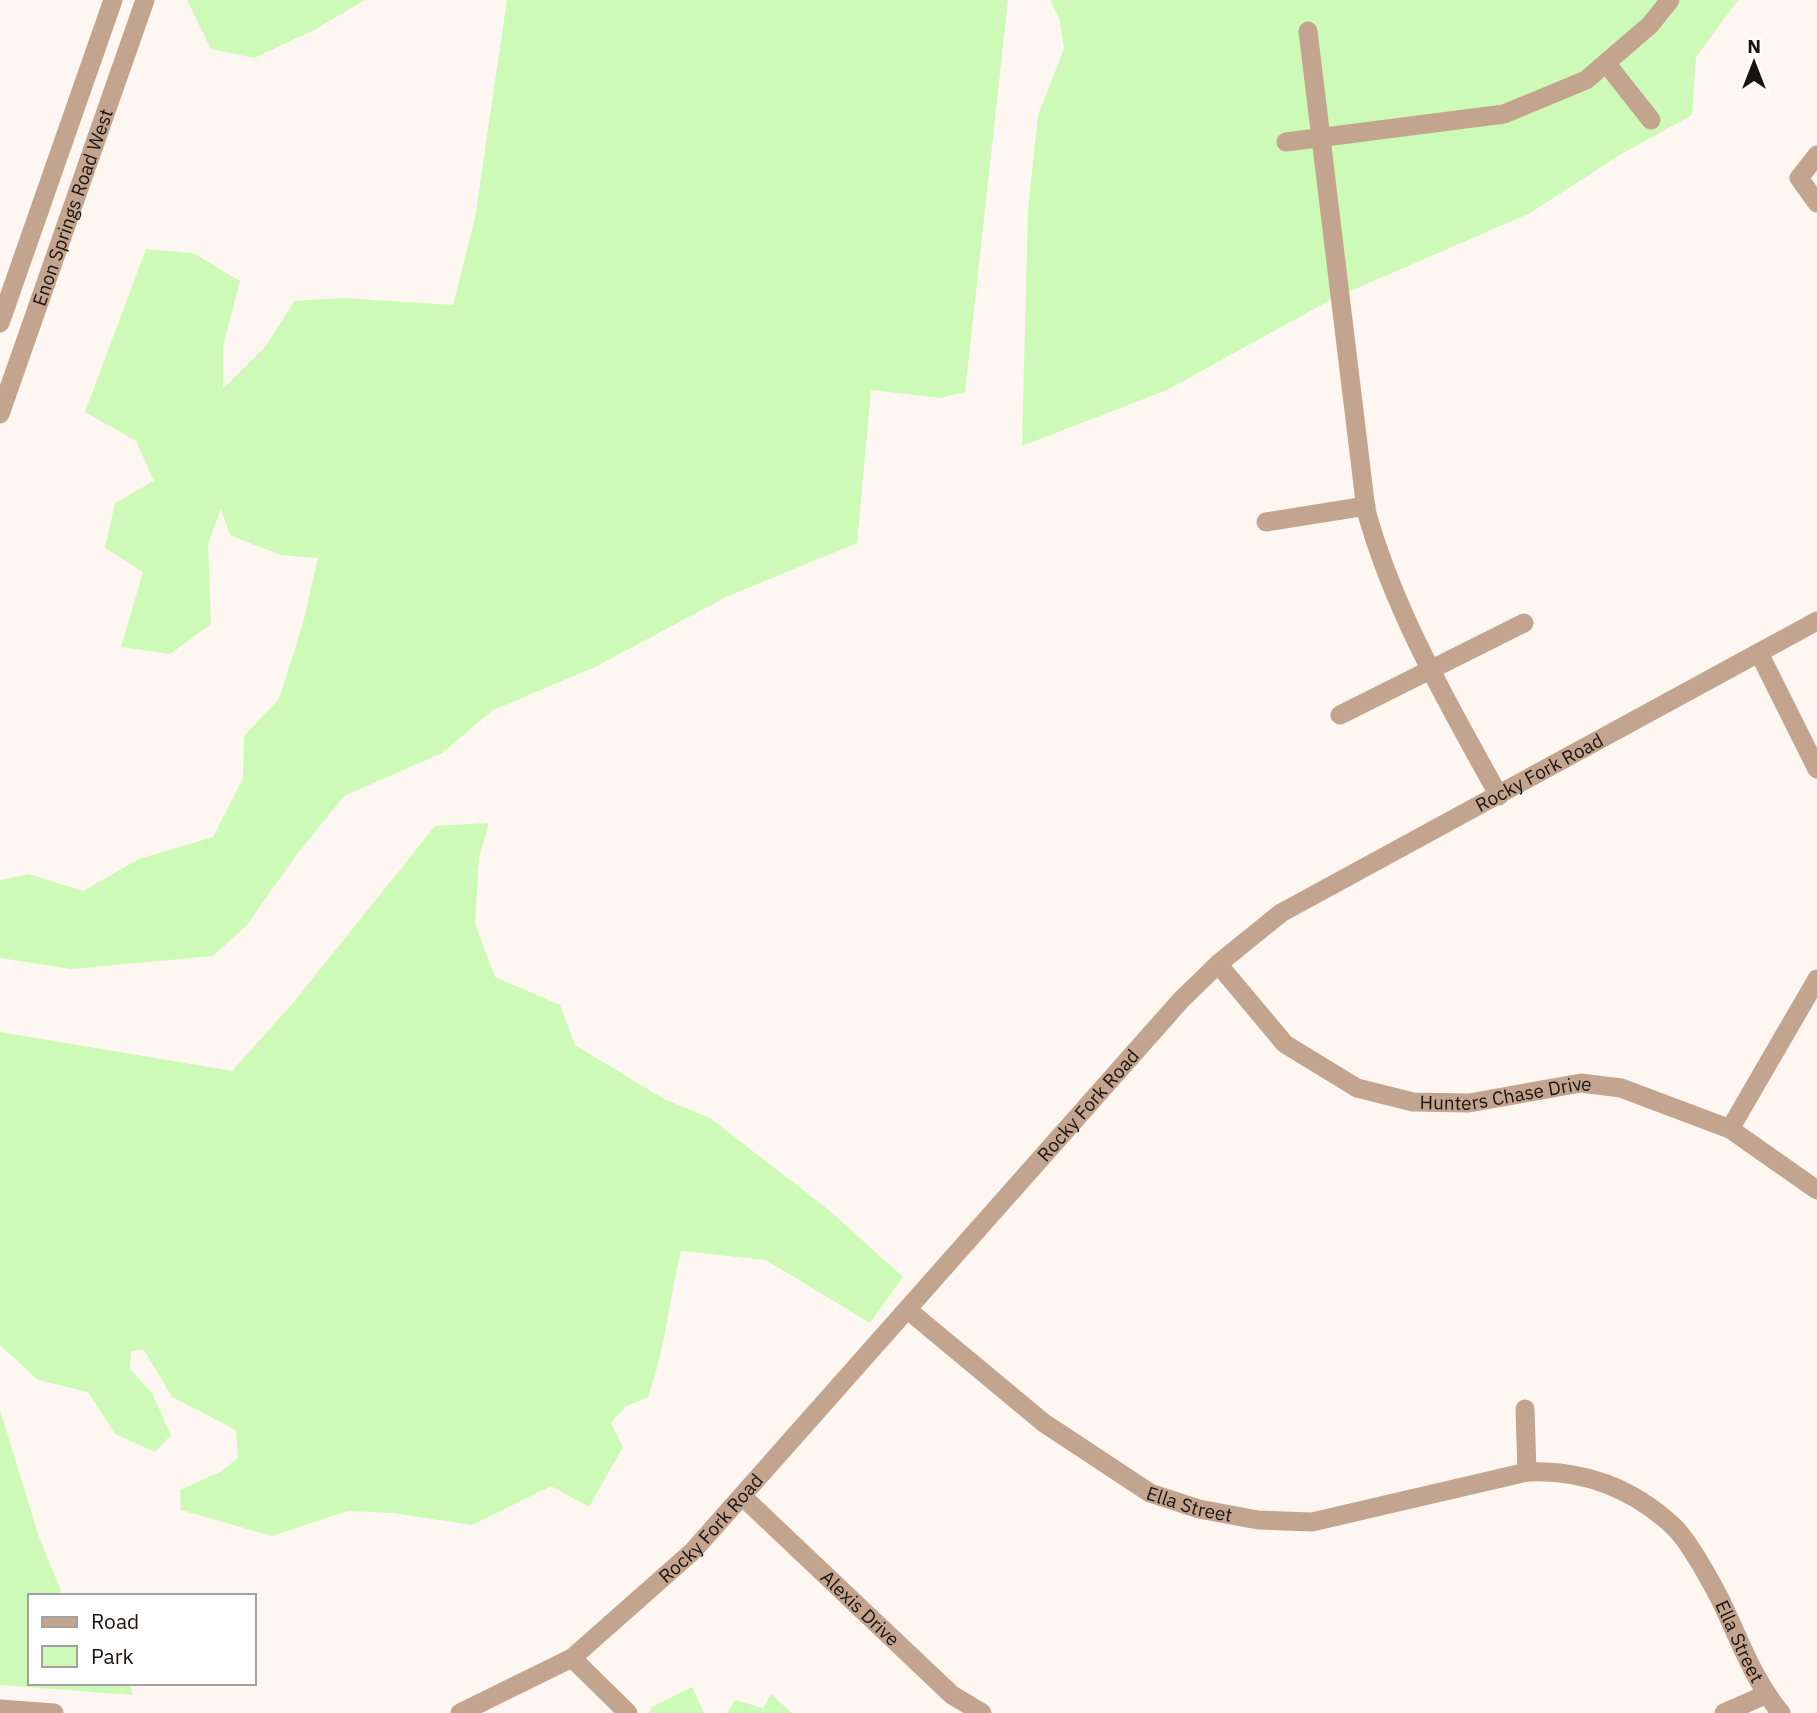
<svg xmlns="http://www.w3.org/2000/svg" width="1817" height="1713" viewBox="0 0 1817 1713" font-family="'IBM Plex Sans',sans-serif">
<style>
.green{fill:#cdfab6}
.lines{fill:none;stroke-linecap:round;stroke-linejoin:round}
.minor{stroke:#c2a48f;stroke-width:19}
.labels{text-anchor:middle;stroke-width:6;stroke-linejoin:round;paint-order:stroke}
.street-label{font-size:19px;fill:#1a130e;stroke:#fff}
</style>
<rect width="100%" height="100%" fill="#fef6f0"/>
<!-- green -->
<g class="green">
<polygon points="187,0 365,0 316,29 254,58 211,49"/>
<polygon points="507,0 1008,0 965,392 940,398 871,390 857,543 726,597 595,667 493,710 442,753 344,796 297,854 246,926 213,956 71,969 0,958 0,880 29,874 83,891 139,859 213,837 243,778 244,736 279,699 303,623 318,558 280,555 230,535 221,509 208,544 211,624 170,654 121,647 143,572 105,548 115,503 154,481 136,441 85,412 146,249 193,253 240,281 223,346 223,389 266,346 294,301 342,298 453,305 475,218"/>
<polygon points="1050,0 1738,0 1696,57 1692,115 1618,156 1530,213 1330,300 1167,390 1022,446 1028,210 1038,115 1064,49 1059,18"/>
<path d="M489,823L479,858L475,924L495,977L560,1005L575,1045L664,1099L710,1118L830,1211L903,1277L870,1323L766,1260L681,1251C669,1299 665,1351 648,1397L625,1407L611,1423L623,1447L589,1507L551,1486L472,1525L393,1513L348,1511L272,1536L181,1510L180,1490L220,1472L238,1458L236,1430L172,1397L144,1350L131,1351L130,1369L152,1393L171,1435L155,1452L115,1434L88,1392L38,1380L0,1345V1032L232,1071L293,1003L435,826Z"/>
<polygon points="0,1410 39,1537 63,1596 30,1596 30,1683 130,1683 133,1695 0,1685"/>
<polygon points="692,1687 704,1713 649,1713 652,1707"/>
<polygon points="771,1694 792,1713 727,1713 735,1700 763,1708"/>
</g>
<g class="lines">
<!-- minor -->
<g class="minor">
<path d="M1308,31L1366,510C1394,612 1448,703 1499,796"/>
<polyline points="1606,63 1651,120"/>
<polyline points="1286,142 1504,114 1586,80 1650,25 1670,0"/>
<polyline points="1817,155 1799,178 1817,203"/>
<polyline points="0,323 113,0"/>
<path id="s1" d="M0,414L145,0"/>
<polyline points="1266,522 1366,506"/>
<polyline points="1759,653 1817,769"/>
<polyline points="1340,715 1524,623"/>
<path id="s2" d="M1218,964L1285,1044L1357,1088L1413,1102L1469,1103L1581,1083L1621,1088L1730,1129L1817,1190"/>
<polyline points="1730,1129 1817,979"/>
<path id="s3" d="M908,1310L1044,1423L1150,1493L1199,1509L1258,1520L1312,1522L1527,1472C1582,1469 1633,1488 1674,1527C1689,1541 1710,1580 1720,1599C1739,1638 1753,1680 1781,1713"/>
<polyline points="1525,1409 1527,1472"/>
<path id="s4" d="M742,1496L952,1695L982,1713"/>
<polyline points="572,1658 628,1713"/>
<polyline points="0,1709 54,1713"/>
<path id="s5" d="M460,1713L572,1658L693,1551L1181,1000L1218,964L1281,913L1817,621"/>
<polyline points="1724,1713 1765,1695"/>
</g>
</g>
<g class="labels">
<!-- street labels -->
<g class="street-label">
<text dy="7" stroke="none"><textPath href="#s1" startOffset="219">Enon Springs Road West</textPath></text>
<text dy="7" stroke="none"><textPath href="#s5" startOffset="1449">Rocky Fork Road</textPath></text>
<text dy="7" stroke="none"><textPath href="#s2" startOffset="340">Hunters Chase Drive</textPath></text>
<text dy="7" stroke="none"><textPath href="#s5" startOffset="882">Rocky Fork Road</textPath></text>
<text dy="7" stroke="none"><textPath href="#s3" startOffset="345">Ella Street</textPath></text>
<text dy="7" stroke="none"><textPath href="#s5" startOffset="315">Rocky Fork Road</textPath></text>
<text dy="7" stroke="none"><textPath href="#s4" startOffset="163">Alexis Drive</textPath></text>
<text dy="7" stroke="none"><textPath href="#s3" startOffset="984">Ella Street</textPath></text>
</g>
</g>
<!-- legend -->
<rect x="28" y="1594" width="228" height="91" fill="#ffffff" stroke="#a3a19f" stroke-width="2"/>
<rect x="42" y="1617" width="35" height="10" fill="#c2a48f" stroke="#a3a19f" stroke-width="2"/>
<text x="91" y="1629" font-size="21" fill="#1a130e">Road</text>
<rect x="42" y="1646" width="35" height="21" fill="#cdfab6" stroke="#a3a19f" stroke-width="2"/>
<text x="91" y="1664" font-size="21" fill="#1a130e">Park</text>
<!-- north arrow -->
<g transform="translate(1754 63)" stroke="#ffffff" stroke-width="5" paint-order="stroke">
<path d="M0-5L12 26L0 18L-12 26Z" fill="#1a130e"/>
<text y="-10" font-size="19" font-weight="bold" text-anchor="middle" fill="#1a130e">N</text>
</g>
</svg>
